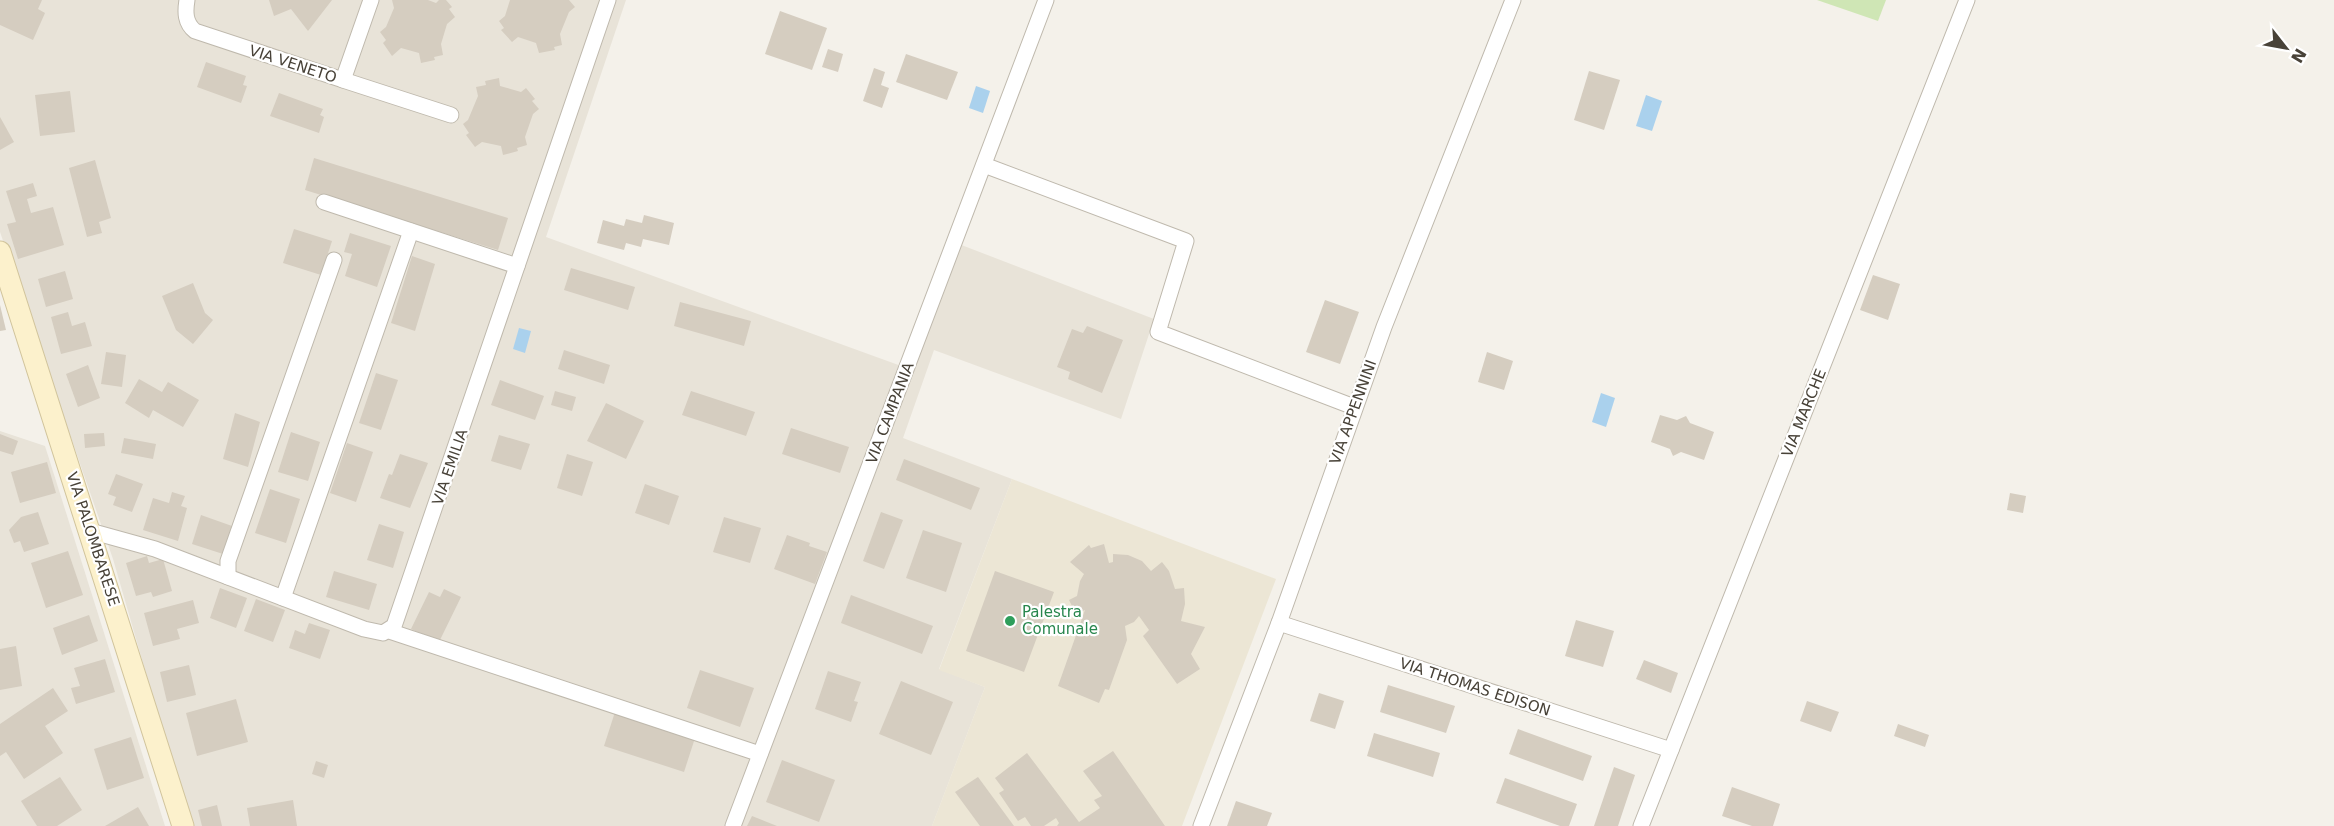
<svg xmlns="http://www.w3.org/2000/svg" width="2334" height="826" viewBox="0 0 2334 826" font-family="'DejaVu Sans',sans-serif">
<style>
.residential{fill:#e8e3d8}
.education{fill:#ece6d5}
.green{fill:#cfe6b5}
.water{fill:#aad1ed}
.building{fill:#d5cdc0}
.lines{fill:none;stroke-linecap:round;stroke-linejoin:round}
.minor-casing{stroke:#bfb9ad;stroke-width:17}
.secondary-casing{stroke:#d1c49c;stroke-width:23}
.minor{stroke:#fff;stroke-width:15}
.secondary{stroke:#fcf1cc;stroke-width:21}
.leisure-dot{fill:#2e9e5b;stroke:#fff;stroke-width:2}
.labels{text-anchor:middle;stroke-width:4.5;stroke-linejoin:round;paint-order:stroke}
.street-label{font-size:15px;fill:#484238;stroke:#fff}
.leisure-label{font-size:15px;fill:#27864d;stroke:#fff;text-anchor:start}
</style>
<rect width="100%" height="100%" fill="#f4f1ea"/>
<!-- residential -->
<g class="residential">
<polygon points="0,0 626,0 546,237 904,367 951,241 1154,319 1121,419 934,350 903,438 1012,479 939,669 985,687 932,826 190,826 113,559 0,232"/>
<polygon points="0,431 45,446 165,826 0,826"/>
</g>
<!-- education -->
<polygon class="education" points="1012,479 1276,579 1182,826 932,826 985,687 939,670"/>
<!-- green -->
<polygon class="green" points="1817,0 1886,0 1878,21"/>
<!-- water -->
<g class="water">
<polygon points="976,86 990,91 983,113 969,108"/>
<polygon points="1646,95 1662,101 1652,131 1636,126"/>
<polygon points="519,328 531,331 525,353 513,349"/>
<polygon points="1601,393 1615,398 1606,427 1592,422"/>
</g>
<!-- building -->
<g class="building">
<polygon points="0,0 42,0 38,9 45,13 33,40 0,25"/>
<polygon points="269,0 332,0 308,31 291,9 274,16"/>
<polygon points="392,0 428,0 436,3 439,0 446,0 452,7 449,9 455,17 447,24 441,44 443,55 434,57 435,60 421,63 419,53 401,48 392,56 383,43 386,40 380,32 386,27 394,8"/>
<polygon points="510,0 569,0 575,7 569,12 560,34 562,45 554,47 555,50 539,53 536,43 518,37 512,42 501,30 504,28 499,21 505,16"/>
<polygon points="780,11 827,28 812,70 765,54"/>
<polygon points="828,49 843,54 838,72 822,67"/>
<polygon points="906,54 958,72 947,100 896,82"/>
<polygon points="206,62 246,76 243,85 247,86 241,103 197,87"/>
<polygon points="874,68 885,72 881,85 889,88 882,108 863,101"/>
<polygon points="1589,71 1620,80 1604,130 1574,120"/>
<polygon points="499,78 500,86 521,92 526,88 535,99 532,101 539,109 533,114 525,137 527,145 517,148 518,151 503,155 501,146 482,142 475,147 466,135 469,133 463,124 468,120 478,96 476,87 486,85 485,81"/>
<polygon points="70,91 75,132 40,136 35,95"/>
<polygon points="279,93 323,109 320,115 324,117 319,133 270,116"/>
<polygon points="0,117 14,142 0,150"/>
<polygon points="314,158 508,218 498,250 305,190"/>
<polygon points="95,160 111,218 99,222 102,233 87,237 69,168"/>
<polygon points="33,183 37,196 27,199 31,213 53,207 64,245 18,259 7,224 16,222 6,191"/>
<polygon points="644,215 674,223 669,245 643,239 641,247 626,243 624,250 597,243 603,220 624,226 626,219 642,223"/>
<polygon points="294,229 332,241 321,275 283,263"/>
<polygon points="350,233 391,246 377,287 345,276 352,254 344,252"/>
<polygon points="412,256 435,264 415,331 391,323"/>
<polygon points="571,268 635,287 628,310 564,290"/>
<polygon points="65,271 73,299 46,307 38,279"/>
<polygon points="1873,275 1900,284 1888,320 1860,310"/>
<polygon points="193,283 205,313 213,320 193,344 176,330 162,296"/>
<polygon points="1325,300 1359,312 1340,364 1306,352"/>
<polygon points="680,302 751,321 744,346 674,326"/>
<polygon points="0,305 6,330 0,331"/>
<polygon points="68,312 72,326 85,322 92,346 61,354 51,317"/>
<polygon points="1087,326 1123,340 1102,393 1068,379 1070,372 1057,367 1072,329 1083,333"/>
<polygon points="564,350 610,365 604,384 558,369"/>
<polygon points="106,352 126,355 122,387 101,384"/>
<polygon points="1487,352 1513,361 1504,390 1478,382"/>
<polygon points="88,365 100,398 78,407 66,374"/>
<polygon points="376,373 398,380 381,430 359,423"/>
<polygon points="139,379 162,392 168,382 199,400 183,427 153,410 149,418 125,403"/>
<polygon points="500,380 544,396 535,420 491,405"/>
<polygon points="555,391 576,397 572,411 551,405"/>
<polygon points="691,391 755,412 746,436 682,415"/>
<polygon points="606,403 644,421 626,459 587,441"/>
<polygon points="235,413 260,422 248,467 223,459"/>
<polygon points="1660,415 1677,420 1686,416 1690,423 1714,432 1704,460 1681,452 1673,456 1670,449 1651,442"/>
<polygon points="791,428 849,447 840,473 782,454"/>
<polygon points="291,432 320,442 308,481 278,472"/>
<polygon points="104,433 105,446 85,448 84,434"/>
<polygon points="0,434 18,441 13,455 0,451"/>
<polygon points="499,435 530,444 521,470 491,461"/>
<polygon points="124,438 156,444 153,459 121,453"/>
<polygon points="347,443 373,452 356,502 330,493"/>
<polygon points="400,454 428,463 410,508 380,498 389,474 392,475"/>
<polygon points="567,454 593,462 582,496 557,488"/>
<polygon points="904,459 980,488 971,510 896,480"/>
<polygon points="47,462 56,493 20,503 11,472"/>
<polygon points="116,474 143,484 132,512 113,505 116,497 108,494"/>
<polygon points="645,484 679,496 669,525 635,513"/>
<polygon points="270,489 300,499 286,543 255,533"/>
<polygon points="172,492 185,496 181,506 187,508 178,541 143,530 153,498 169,503"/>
<polygon points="2010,493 2026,496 2023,513 2007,510"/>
<polygon points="38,512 49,544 24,552 20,541 14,543 9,530 21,517"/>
<polygon points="881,512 903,520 884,569 863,561"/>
<polygon points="201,515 232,526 223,554 192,544"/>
<polygon points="724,517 761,528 750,563 713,552"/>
<polygon points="379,524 404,532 393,568 367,560"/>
<polygon points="923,530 962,543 946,592 906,578"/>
<polygon points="787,535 810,543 809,546 827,552 815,584 774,569"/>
<polygon points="1104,544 1109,563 1113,562 1113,554 1128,555 1142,561 1151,571 1162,562 1169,571 1175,589 1184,588 1185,604 1181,621 1205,627 1191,654 1200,669 1177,684 1143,636 1149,630 1139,616 1134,622 1125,626 1127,640 1109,690 1105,689 1099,703 1058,686 1085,610 1076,614 1069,600 1077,596 1080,581 1084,574 1070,562 1089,545 1091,548"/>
<polygon points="68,551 83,595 46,608 31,563"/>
<polygon points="147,556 149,563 163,559 172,591 153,597 151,592 136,596 126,563"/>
<polygon points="334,571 377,584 369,610 326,597"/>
<polygon points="995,571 1054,592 1024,672 966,651"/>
<polygon points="220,588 247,598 236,628 210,618"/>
<polygon points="444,589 461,597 439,642 411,629 429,592 440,597"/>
<polygon points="851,595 933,626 922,654 841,623"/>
<polygon points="256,599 285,610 273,642 244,631"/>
<polygon points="193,600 199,623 177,629 180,639 153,646 144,613"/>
<polygon points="89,615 98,641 62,655 53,628"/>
<polygon points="1576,620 1614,631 1603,667 1565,656"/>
<polygon points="309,623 330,630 320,659 289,648 295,630 305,634"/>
<polygon points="16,646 22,686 0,690 0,649"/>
<polygon points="105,659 115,692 76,704 71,688 80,686 74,668"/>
<polygon points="1644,660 1678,673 1671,693 1636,679"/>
<polygon points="189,665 196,695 167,702 160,672"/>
<polygon points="700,670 754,688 740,727 687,708"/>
<polygon points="828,671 861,682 854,701 858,702 851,722 815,709"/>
<polygon points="901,681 953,702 931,755 879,734"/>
<polygon points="1388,685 1455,706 1446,733 1380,712"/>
<polygon points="53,688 68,711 45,726 63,753 24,779 6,752 0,756 0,724"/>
<polygon points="1319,693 1344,701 1335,729 1310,721"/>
<polygon points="236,699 248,742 197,756 186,713"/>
<polygon points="1807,701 1839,712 1831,732 1800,721"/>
<polygon points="615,712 695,738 684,772 604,746"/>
<polygon points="1898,724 1929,735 1925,747 1894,736"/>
<polygon points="1518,729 1592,756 1583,781 1509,754"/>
<polygon points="1374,733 1440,753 1433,777 1367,756"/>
<polygon points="131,737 144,778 107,790 94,749"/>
<polygon points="1113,751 1165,826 1057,826 1059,823 1056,818 1044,826 1031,826 1025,817 1018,821 999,793 1004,790 995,778 1027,753 1079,822 1100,808 1094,800 1102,796 1083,771"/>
<polygon points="782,760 835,780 819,822 766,802"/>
<polygon points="316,761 328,765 324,778 312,774"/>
<polygon points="1614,767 1635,775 1618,826 1594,826"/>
<polygon points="60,777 82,810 57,826 37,826 21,801"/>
<polygon points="978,777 1014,826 980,826 955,792"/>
<polygon points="1505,778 1577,804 1569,826 1560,826 1496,803"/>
<polygon points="1732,787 1780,804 1773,826 1752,826 1722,816"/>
<polygon points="293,800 297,826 250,826 247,808"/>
<polygon points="1236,801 1272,813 1267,826 1227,826"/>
<polygon points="217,805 222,826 202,826 198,810"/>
<polygon points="138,807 149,826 105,826"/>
<polygon points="752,816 777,826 747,826"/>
</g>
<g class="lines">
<!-- minor casing -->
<g class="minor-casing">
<g id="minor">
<path d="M187,0C185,12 185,23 195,31L343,80L371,0"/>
<polyline points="343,80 451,115"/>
<polyline points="984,165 1186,241 1158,332 1354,407"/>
<polyline points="324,202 517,266"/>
<polyline points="90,531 155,549 364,629 383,633 394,626 608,0"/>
<polyline points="228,577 228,561 334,260"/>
<polyline points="283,598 411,231"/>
<polyline points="1279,623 1671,750"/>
<polyline points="389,631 760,754"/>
<polyline points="733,826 1046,0"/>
<polyline points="1201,826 1279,623 1384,327 1513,0"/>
<polyline points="1641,826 1967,0"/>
</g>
</g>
<!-- secondary casing -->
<g class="secondary-casing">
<polyline id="secondary" points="0,252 183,826"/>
</g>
<!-- minor -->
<use href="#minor" class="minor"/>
<!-- secondary -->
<use href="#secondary" class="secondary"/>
</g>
<!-- markers -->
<circle class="leisure-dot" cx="1010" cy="621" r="6"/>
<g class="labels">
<!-- street labels -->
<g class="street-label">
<text transform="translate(293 64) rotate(18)" y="5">VIA VENETO</text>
<text transform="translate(1353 412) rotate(-70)" y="5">VIA APPENNINI</text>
<text transform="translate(890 413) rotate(-69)" y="5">VIA CAMPANIA</text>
<text transform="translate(1804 413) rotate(-68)" y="5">VIA MARCHE</text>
<text transform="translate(450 467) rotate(-71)" y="5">VIA EMILIA</text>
<text transform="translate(93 539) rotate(72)" y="5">VIA PALOMBARESE</text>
<text transform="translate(1475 687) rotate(18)" y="5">VIA THOMAS EDISON</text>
</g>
<!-- leisure labels -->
<g class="leisure-label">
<text x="1022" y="617">Palestra<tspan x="1022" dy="17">Comunale</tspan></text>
</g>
</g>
<!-- north arrow -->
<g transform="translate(2286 48) rotate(121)" stroke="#ffffff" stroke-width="4.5" paint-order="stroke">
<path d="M0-4.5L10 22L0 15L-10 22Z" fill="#484238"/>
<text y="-9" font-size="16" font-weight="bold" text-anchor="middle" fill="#484238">N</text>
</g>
</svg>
